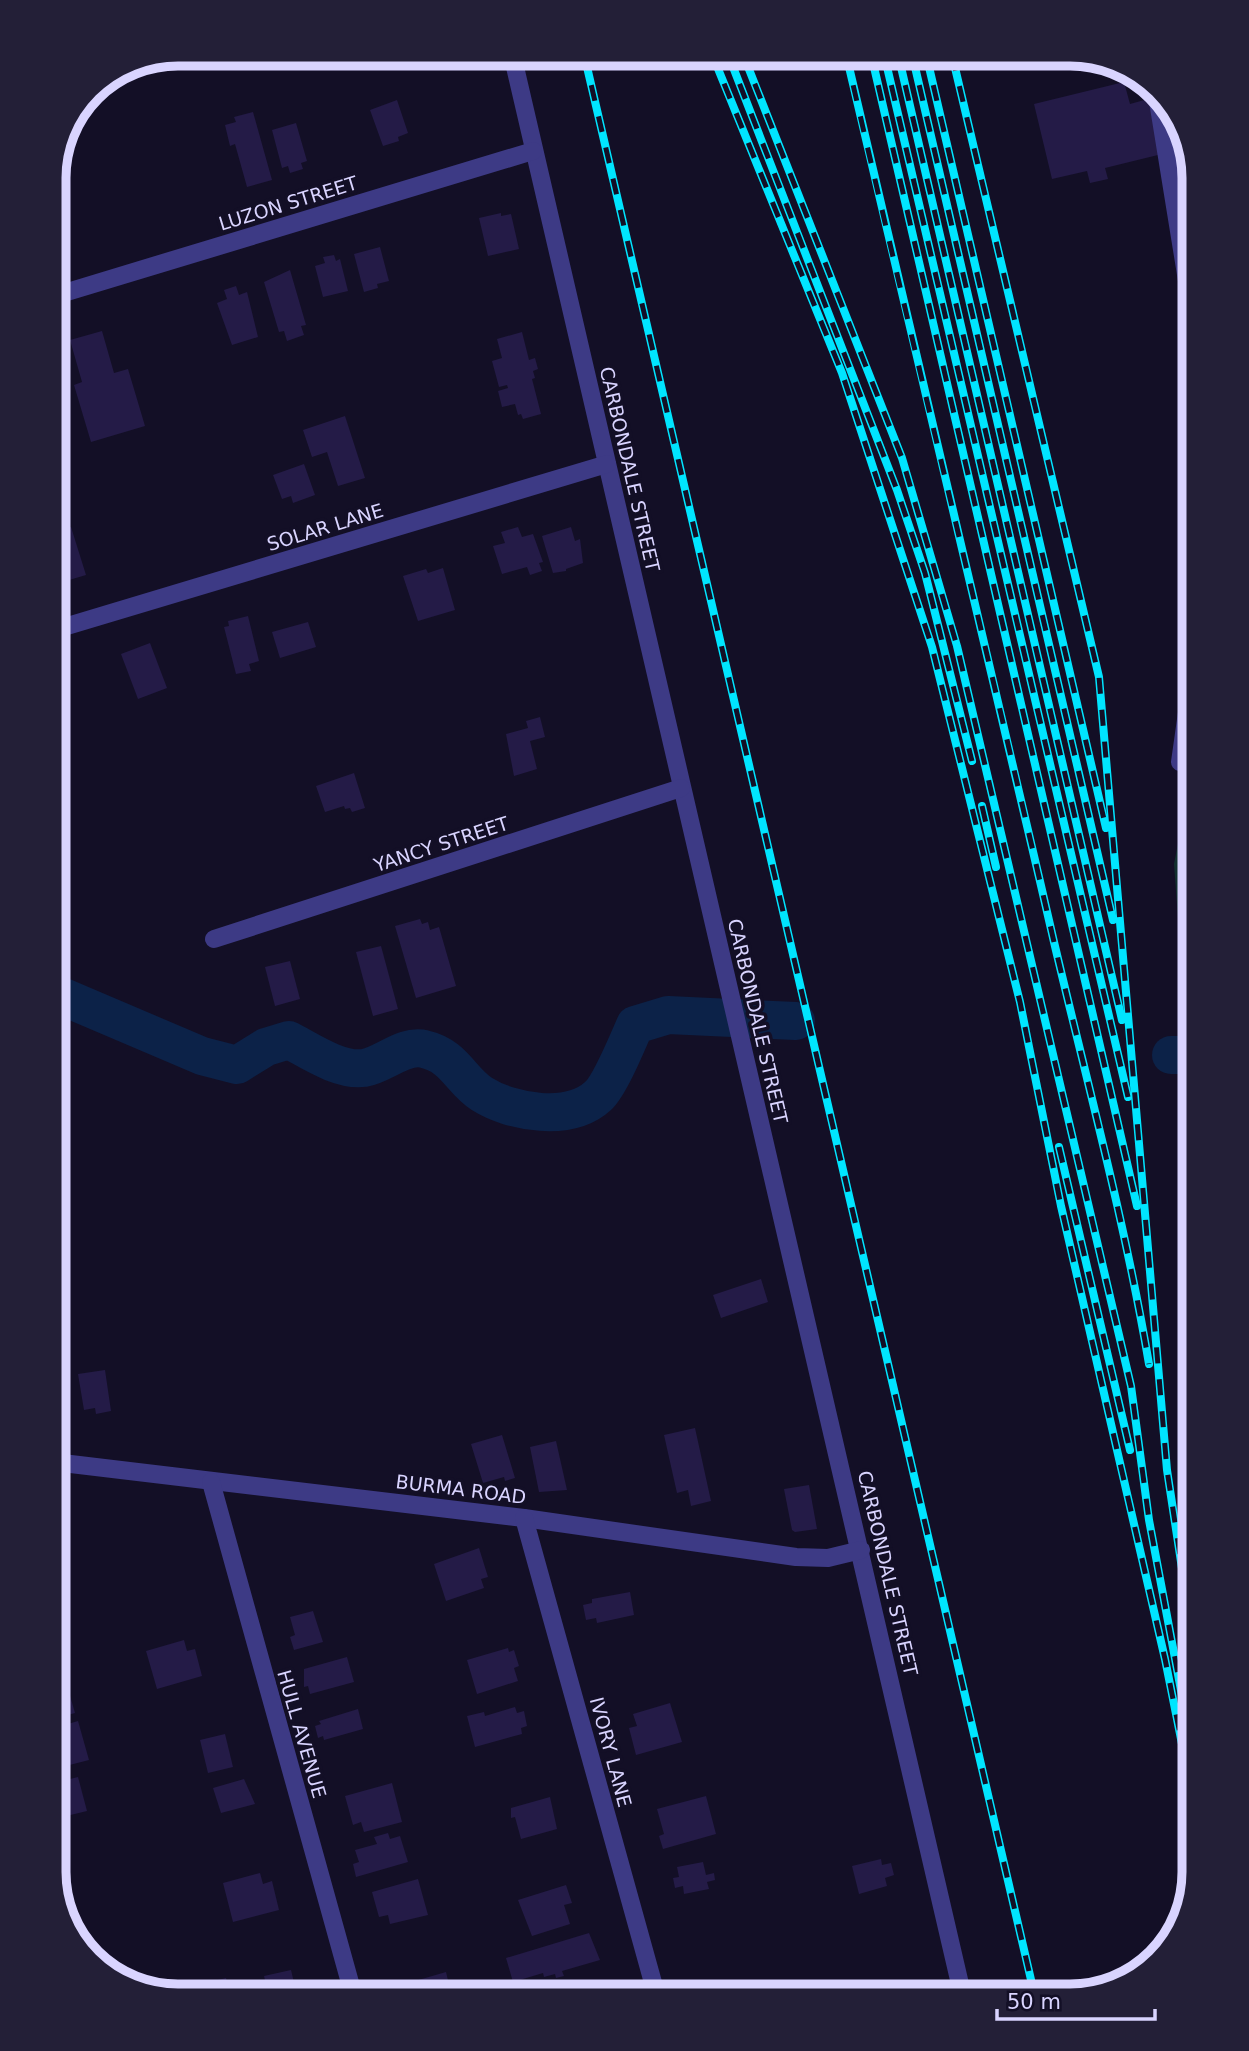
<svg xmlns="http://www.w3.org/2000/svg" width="1249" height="2051" viewBox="0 0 1249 2051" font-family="'DejaVu Sans',sans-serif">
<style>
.green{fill:#12302f}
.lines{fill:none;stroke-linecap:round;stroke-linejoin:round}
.river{stroke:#0c2248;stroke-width:38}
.building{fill:#241b47}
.minor{stroke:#3d3a85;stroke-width:18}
.rail-casing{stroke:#00e5ff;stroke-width:8}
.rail{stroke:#130f26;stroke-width:5;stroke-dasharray:16;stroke-linecap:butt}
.labels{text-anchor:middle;stroke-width:7;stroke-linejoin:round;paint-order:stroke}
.street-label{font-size:19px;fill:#d9d4ff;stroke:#130f26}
.rim{fill:none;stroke:#d9d4ff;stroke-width:9}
</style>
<rect width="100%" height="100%" fill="#130f26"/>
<!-- green -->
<polygon class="green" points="1195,756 1195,1051 1181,959 1174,864"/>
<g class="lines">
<!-- river -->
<g class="river">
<path d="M54,993L202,1056L237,1065L266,1047L289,1040C310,1051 339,1071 364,1068C383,1065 404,1044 424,1049C455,1056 460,1080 482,1094C512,1113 570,1122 598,1096C610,1085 628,1041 635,1025L668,1015L796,1021"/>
<polyline points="1171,1055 1195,1055"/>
</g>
</g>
<!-- building -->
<g class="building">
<polygon points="1124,82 1130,104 1148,99 1162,154 1105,168 1108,179 1090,183 1087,171 1052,179 1034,104"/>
<polygon points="397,100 408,133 398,137 399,141 383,146 370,110"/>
<polygon points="253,112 272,180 247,187 235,144 230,146 225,125 236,122 234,117"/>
<polygon points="296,123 307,161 301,163 303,169 290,173 288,166 282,168 272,130"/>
<polygon points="501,213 501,216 511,214 519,249 488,256 479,218"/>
<polygon points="380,247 389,281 377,284 378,288 364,292 354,254"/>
<polygon points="334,255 336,261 340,259 348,291 323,297 315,266 325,263 323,257"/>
<polygon points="290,270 306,325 301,326 304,335 287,341 284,331 279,332 264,282"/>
<polygon points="236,286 239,295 247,292 258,337 232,345 217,303 227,299 224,290"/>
<polygon points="102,331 114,373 128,369 145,426 91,442 74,385 82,382 70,340"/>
<polygon points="522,332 529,360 535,358 538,369 533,371 535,378 532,379 541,414 523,419 521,414 518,415 515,404 502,407 498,391 508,388 507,385 499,387 492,361 502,358 497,339"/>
<polygon points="345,416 365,478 338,486 327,452 312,457 303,430"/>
<polygon points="304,464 315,495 293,503 291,496 282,499 273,475"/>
<polygon points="71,527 86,575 59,583 54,568 54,532"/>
<polygon points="518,527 522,537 533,534 543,562 539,563 542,571 530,575 527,567 502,574 493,546 505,543 501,532"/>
<polygon points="571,527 575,541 580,539 583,563 566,569 566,571 553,573 542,536"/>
<polygon points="443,568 455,610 418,621 403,576 426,569 428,573"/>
<polygon points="248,616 259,661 249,664 251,671 236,674 224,627 229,626 228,621"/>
<polygon points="308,622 316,647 280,658 272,632"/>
<polygon points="150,643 167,688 138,699 121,654"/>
<polygon points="540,717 545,737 530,741 537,769 514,776 506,734 528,728 526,721"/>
<polygon points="354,773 365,808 352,812 350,808 345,809 344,806 325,812 316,786"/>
<polygon points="420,919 422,924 428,922 430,930 439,927 456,986 416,998 395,926"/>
<polygon points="381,946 398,1009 373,1016 356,952"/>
<polygon points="290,961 300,999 275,1006 265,967"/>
<polygon points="761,1279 768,1302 721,1318 713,1295"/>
<polygon points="105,1370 111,1411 96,1414 95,1408 84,1410 78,1374"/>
<polygon points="695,1428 711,1501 691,1506 688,1490 677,1493 664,1435"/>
<polygon points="502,1435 515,1478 505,1481 504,1477 483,1483 471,1444"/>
<polygon points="556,1441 567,1490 539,1492 530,1447"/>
<polygon points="809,1485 817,1529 795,1532 792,1530 784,1489"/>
<polygon points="479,1548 488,1577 481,1579 484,1588 446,1601 434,1564"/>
<polygon points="630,1592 634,1615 597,1623 596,1618 586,1620 583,1605 592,1603 592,1599"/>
<polygon points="313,1611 323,1642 294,1650 290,1637 295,1635 290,1617"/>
<polygon points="184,1640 187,1651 195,1649 202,1676 157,1689 146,1651"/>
<polygon points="508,1648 509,1652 514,1650 519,1666 514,1668 518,1681 477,1694 467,1660"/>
<polygon points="347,1657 354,1682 310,1694 308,1686 304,1687 304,1669"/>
<polygon points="64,1675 75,1713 54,1719 54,1677"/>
<polygon points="670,1703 682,1742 636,1755 629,1728 637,1726 633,1714"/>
<polygon points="515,1707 517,1713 524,1711 527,1726 521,1728 522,1734 475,1747 467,1716 484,1712 485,1716"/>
<polygon points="358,1709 363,1729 324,1740 323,1736 318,1738 315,1726 321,1724 319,1721"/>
<polygon points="78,1721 89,1760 54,1769 54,1728"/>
<polygon points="225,1734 233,1767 208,1773 200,1740"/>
<polygon points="78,1777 87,1811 54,1819 54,1783"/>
<polygon points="244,1779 255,1804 221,1813 213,1788"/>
<polygon points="392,1783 402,1822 364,1832 361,1822 353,1825 345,1796"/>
<polygon points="706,1796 716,1834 663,1849 659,1836 664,1834 657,1809"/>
<polygon points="550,1797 557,1829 521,1839 515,1817 511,1818 511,1808"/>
<polygon points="388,1833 390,1839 400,1836 408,1862 356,1877 353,1864 359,1862 355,1850 377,1844 374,1837"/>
<polygon points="881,1859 882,1865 891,1863 894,1875 885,1878 887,1886 859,1894 852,1866"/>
<polygon points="703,1862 706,1875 714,1873 715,1880 707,1882 709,1889 684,1894 683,1886 675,1888 673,1878 679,1877 677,1867"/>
<polygon points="260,1873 263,1884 272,1881 279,1910 233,1922 223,1883"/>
<polygon points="418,1879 428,1915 390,1924 388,1915 379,1917 372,1892"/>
<polygon points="566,1885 572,1903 564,1905 570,1924 532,1936 518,1900"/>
<polygon points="589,1933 600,1960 562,1971 564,1976 556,1978 555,1974 544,1977 543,1973 513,1982 506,1958"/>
<polygon points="291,1970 297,1995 250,1997 249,1993 267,1989 264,1976"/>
<polygon points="446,1972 452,1997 399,1997 411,1993 408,1983"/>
<polygon points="226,1978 231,1997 210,1997 206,1983"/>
</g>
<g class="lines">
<!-- minor -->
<g class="minor">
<polyline points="512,54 963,1997"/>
<polyline points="1157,95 1195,330"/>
<polyline points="54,296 533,151"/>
<polyline points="54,417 61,415 54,390"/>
<polyline points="54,630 607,464"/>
<polyline points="1180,762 1195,656"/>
<polyline points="214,939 681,788"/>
<polyline points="54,1462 524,1518 796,1557 828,1558 861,1550"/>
<polyline points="211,1482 354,1997"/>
<polyline points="524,1518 657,1997"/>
</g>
<!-- rail casing -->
<g class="rail-casing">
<g id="rail">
<polyline points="584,54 1035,1997"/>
<polyline points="712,54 842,373 932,647 1020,1002 1061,1206 1165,1659 1195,1809"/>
<polyline points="728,54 897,490 925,573 972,761"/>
<polyline points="743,54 902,458 957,646 1131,1386 1149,1520 1186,1717"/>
<path d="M846,54C914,351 986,646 1054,942C1087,1082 1125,1222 1149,1364"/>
<polyline points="871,54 1137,1206"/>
<polyline points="884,54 1128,1097"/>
<polyline points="898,54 1122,1020"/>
<polyline points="912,54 1113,920"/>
<polyline points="926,54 1106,828"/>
<polyline points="952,55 1099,677 1167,1470 1195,1654"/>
<polyline points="982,806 996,867"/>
<polyline points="1059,1147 1130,1450"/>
</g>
</g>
<!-- rail -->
<use href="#rail" class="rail"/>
</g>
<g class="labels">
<!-- street labels -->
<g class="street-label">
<text transform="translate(288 203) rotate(-17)" y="7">LUZON STREET</text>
<text transform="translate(630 469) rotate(77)" y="7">CARBONDALE STREET</text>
<text transform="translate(325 527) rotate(-17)" y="7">SOLAR LANE</text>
<text transform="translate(441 844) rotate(-18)" y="7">YANCY STREET</text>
<text transform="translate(758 1021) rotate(77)" y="7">CARBONDALE STREET</text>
<text transform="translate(461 1489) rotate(7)" y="7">BURMA ROAD</text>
<text transform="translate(888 1573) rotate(77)" y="7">CARBONDALE STREET</text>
<text transform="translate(302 1734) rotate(74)" y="7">HULL AVENUE</text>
<text transform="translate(611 1752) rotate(75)" y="7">IVORY LANE</text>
</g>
</g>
<!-- crop -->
<path d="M0 0H1249V2051H0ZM178 66H1070A112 112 0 0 1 1182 178V1872A112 112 0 0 1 1070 1984H178A112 112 0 0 1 66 1872V178A112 112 0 0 1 178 66Z" fill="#231f37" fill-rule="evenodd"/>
<path class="rim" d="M178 66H1070A112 112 0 0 1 1182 178V1872A112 112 0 0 1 1070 1984H178A112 112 0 0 1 66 1872V178A112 112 0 0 1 178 66Z"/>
<!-- scale -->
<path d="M997 2009v10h158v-10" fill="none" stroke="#d9d4ff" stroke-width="3.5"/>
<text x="1007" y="2009" font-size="21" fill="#d9d4ff" stroke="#130f26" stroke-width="5" paint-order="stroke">50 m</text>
</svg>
